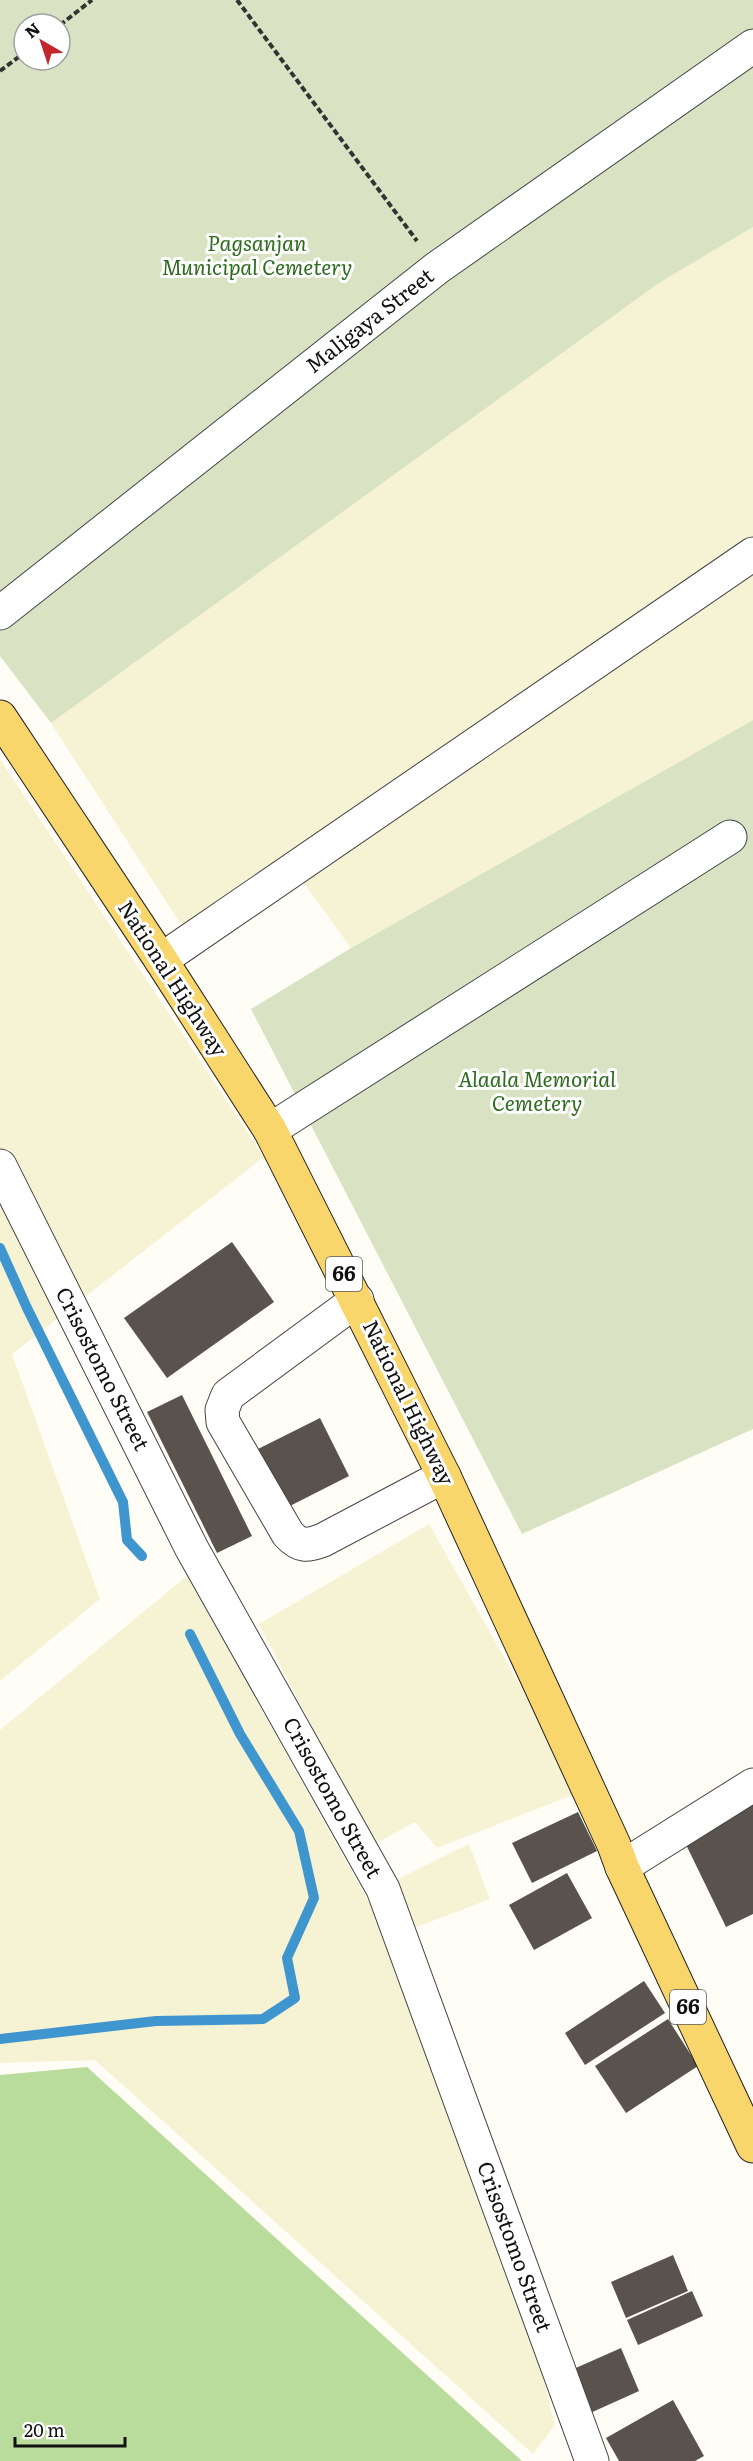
<svg xmlns="http://www.w3.org/2000/svg" width="753" height="2461" viewBox="0 0 753 2461" font-family="Literata,serif">
<style>
.farmland{fill:#f6f3d4}
.forest{fill:#b9dc9c}
.cemetery{fill:#d9e3c4;fill-rule:evenodd}
.lines{fill:none;stroke-linecap:round;stroke-linejoin:round}
.stream{stroke:#3f96cf;stroke-width:10}
.building{fill:#5a524d}
.minor-casing{stroke:#444;stroke-width:35}
.major-casing{stroke:#222;stroke-width:35}
.path{stroke:#333;stroke-width:4;stroke-dasharray:6 3;stroke-linecap:butt}
.minor{stroke:#fff;stroke-width:33}
.major{stroke:#f9d66b;stroke-width:33}
.labels{text-anchor:middle;stroke-width:6;stroke-linejoin:round;paint-order:stroke}
.shield{fill:#fff;stroke:#585858;stroke-width:1.5}
.shield-label{font-size:20px;font-weight:bold;fill:#111}
.park-label{font-size:21px;font-style:italic;fill:#2f6b1f;stroke:#fff}
.street-label{font-size:21px;fill:#111;stroke:#fff}
</style>
<rect width="100%" height="100%" fill="#fffdf5"/>
<!-- farmland -->
<g class="farmland">
<polygon points="753,227 753,720 351,948 293,868 189,937 51,723 659,283"/>
<polygon points="0,759 264,1157 12,1354 100,1599 0,1681"/>
<polygon points="429,1524 580,1792 437,1848 415,1822 373,1845 259,1624"/>
<polygon points="187,1576 377,1917 538,2359 555,2425 533,2454 95,2060 0,2063 0,1730"/>
<polygon points="469,1844 490,1899 414,1928 394,1881"/>
</g>
<!-- forest -->
<polygon class="forest" points="87,2067 522,2461 0,2461 0,2075"/>
<!-- cemetery -->
<g class="cemetery">
<path d="M0,0H753V227L659,283L51,723L0,656ZM24,24H60V60H24Z"/>
<polygon points="753,720 753,1429 522,1534 251,1009 351,948"/>
</g>
<g class="lines">
<!-- stream -->
<g class="stream">
<polyline points="0,1248 27,1308 123,1502 127,1540 142,1556"/>
<polyline points="0,2039 156,2021 263,2019 295,1998 287,1958 314,1898 299,1831 240,1734 190,1634"/>
</g>
</g>
<!-- building -->
<g class="building">
<polygon points="232,1242 274,1302 167,1378 124,1318"/>
<polygon points="182,1395 252,1536 217,1553 147,1412"/>
<polygon points="320,1418 349,1476 280,1511 250,1453"/>
<polygon points="753,1787 753,1914 726,1927 676,1824"/>
<polygon points="578,1812 597,1851 532,1883 512,1843"/>
<polygon points="567,1873 592,1918 534,1950 509,1905"/>
<polygon points="644,1981 665,2013 585,2065 565,2033"/>
<polygon points="668,2019 698,2066 626,2113 595,2066"/>
<polygon points="673,2255 688,2291 626,2318 611,2282"/>
<polygon points="692,2291 703,2316 638,2345 627,2320"/>
<polygon points="621,2348 639,2391 588,2414 569,2371"/>
<polygon points="673,2400 704,2456 695,2461 619,2461 606,2438"/>
</g>
<g class="lines">
<!-- minor casing -->
<g class="minor-casing">
<g id="minor">
<polyline points="0,613 437,268 753,46"/>
<polyline points="161,960 753,554"/>
<polyline points="270,1130 730,837"/>
<polyline points="0,1166 192,1549 383,1889 592,2461"/>
<path d="M357,1300L228,1395L222,1410L223,1422L288,1534C300,1547 307,1546 323,1540L444,1476"/>
<polyline points="622,1867 753,1785"/>
</g>
</g>
<!-- major casing -->
<g class="major-casing">
<polyline id="major" points="0,717 161,960 270,1130 444,1476 614,1845 622,1867 753,2146"/>
</g>
<!-- path -->
<g class="path">
<polyline points="237,0 417,241"/>
<polyline points="60,25 92,0"/>
<polyline points="0,71 24,53"/>
</g>
<!-- minor -->
<use href="#minor" class="minor"/>
<!-- major -->
<use href="#major" class="major"/>
</g>
<g class="labels">
<!-- shield labels -->
<g class="shield">
<rect x="326" y="1257" width="36" height="34" rx="4.5"/>
<rect x="670" y="1990" width="36" height="34" rx="4.5"/>
</g>
<g class="shield-label">
<text x="344" y="1281">66</text>
<text x="688" y="2014">66</text>
</g>
<!-- park labels -->
<g class="park-label">
<text x="257" y="251">Pagsanjan<tspan x="257" dy="24">Municipal Cemetery</tspan></text>
<text x="537" y="1087">Alaala Memorial<tspan x="537" dy="24">Cemetery</tspan></text>
</g>
<!-- street labels -->
<g class="street-label">
<text transform="translate(370 321) rotate(-38)" y="7">Maligaya Street</text>
<text transform="translate(172 979) rotate(57)" y="7">National Highway</text>
<text transform="translate(102 1369) rotate(63)" y="7">Crisostomo Street</text>
<text transform="translate(408 1403) rotate(64)" y="7">National Highway</text>
<text transform="translate(332 1798) rotate(61)" y="7">Crisostomo Street</text>
<text transform="translate(514 2247) rotate(70)" y="7">Crisostomo Street</text>
</g>
</g>
<!-- north arrow -->
<g transform="translate(42 42) rotate(321)"><circle r="28" fill="#ffffff" stroke="#a0a0a0" stroke-width="1.5"/>
<path d="M0-4.5L10 22L0 15L-10 22Z" fill="#c4262e"/>
<text y="-9" font-size="16" font-weight="bold" text-anchor="middle" fill="#111111">N</text>
</g>
<!-- scale -->
<path d="M15 2437v9h110v-9" fill="none" stroke="#111111" stroke-width="3"/>
<text x="24" y="2437" font-size="18" fill="#111111" stroke="#ffffff" stroke-width="4.5" paint-order="stroke">20 m</text>
</svg>
